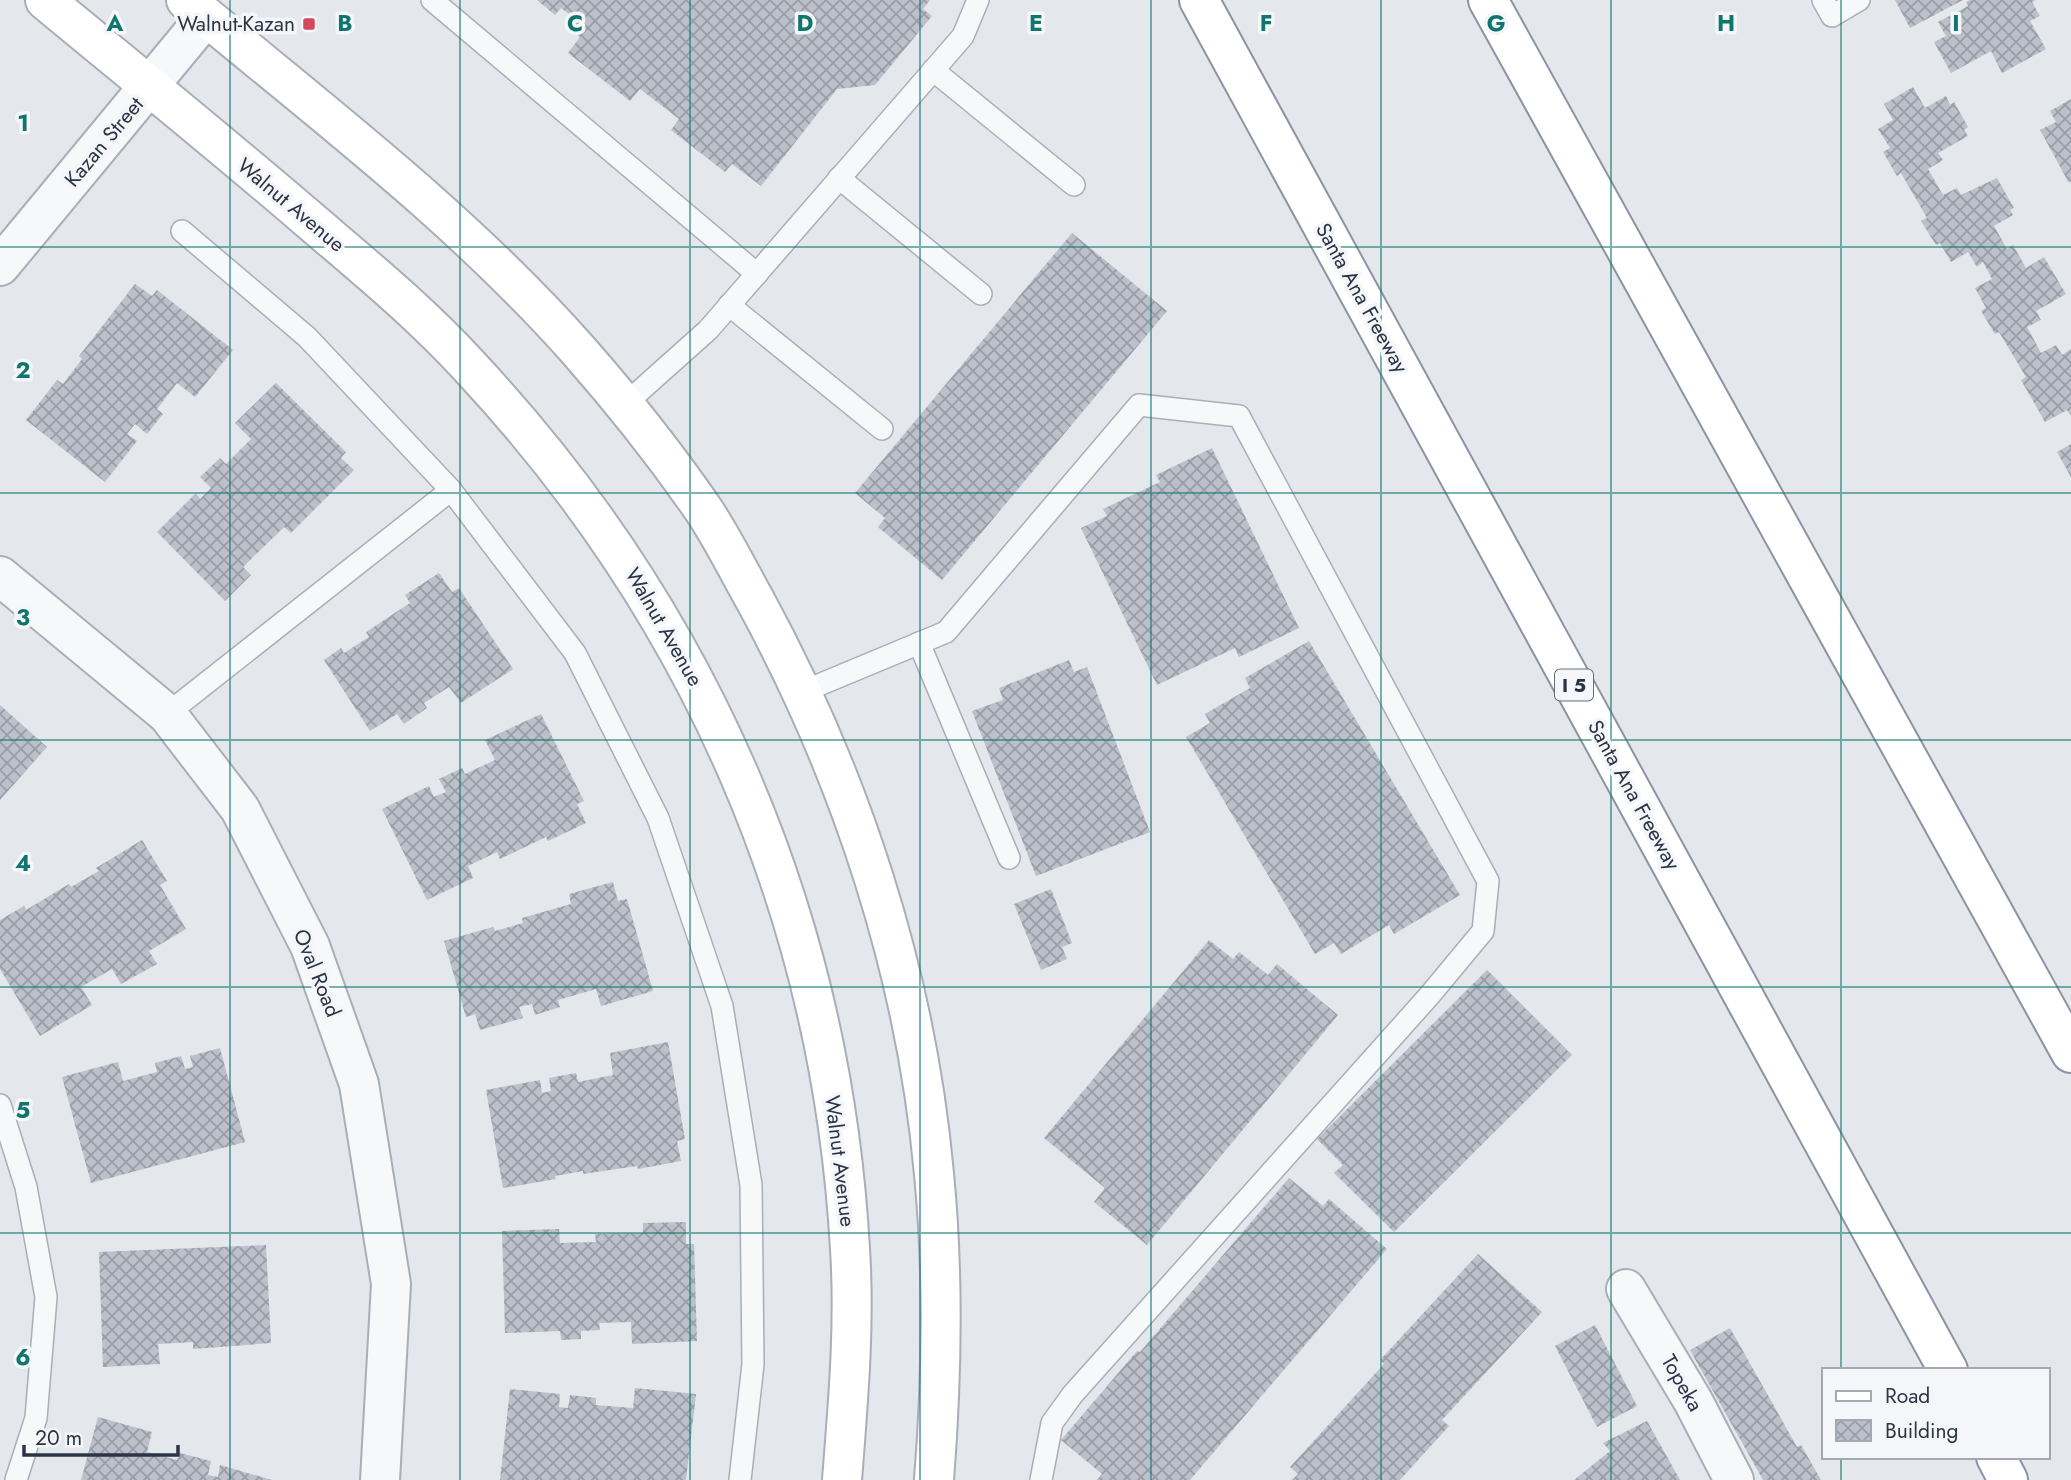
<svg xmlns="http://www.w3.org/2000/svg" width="2071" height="1480" viewBox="0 0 2071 1480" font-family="Jost,sans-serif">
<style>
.building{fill:url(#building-cross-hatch)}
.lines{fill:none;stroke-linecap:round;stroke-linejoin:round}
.service-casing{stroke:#a9aeb7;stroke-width:24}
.minor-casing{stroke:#a9aeb7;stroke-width:42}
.secondary-casing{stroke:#a9aeb7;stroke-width:42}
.motorway-casing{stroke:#8b94a3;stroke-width:42}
.service{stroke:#f7f8fa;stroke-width:21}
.minor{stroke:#f7f8fa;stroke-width:38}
.secondary{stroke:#fff;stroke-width:38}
.motorway{stroke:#fff;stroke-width:38}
.grid{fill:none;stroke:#0f766e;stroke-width:2;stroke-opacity:0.55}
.poi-dot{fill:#d1495b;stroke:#f4f6f9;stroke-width:2.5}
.labels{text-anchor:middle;stroke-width:7;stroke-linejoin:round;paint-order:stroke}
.shield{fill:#f4f6f9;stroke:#676e7b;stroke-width:2}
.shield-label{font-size:19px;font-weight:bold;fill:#2b3445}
.poi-label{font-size:21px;fill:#2b3445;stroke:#f4f6f9;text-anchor:end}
.street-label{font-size:21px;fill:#2b3445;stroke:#f4f6f9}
.grid-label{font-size:23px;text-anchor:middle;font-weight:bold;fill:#0f766e;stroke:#f4f6f9;stroke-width:7;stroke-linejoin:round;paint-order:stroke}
</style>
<defs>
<pattern id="building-cross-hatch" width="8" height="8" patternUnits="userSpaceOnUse" patternTransform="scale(1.75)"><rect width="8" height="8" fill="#bbc0ca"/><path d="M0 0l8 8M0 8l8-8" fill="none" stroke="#989da6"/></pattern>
</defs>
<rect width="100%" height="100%" fill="#e4e7ec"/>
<!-- building -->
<g class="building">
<polygon points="537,0 930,0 923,9 932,16 875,85 837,89 761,186 732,164 725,172 671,130 679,119 640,89 630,101 568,53 580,37 571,30 578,21 561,8 555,15"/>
<polygon points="1895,0 1963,0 1910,28"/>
<polygon points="1970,0 2036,0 2032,2 2040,16 2030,21 2046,49 2002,73 1991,51 1951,73 1934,42 1946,36 1938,22 1968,6 1966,2"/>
<polygon points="1913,87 1925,108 1946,96 1950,105 1954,102 1968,127 1964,130 1968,136 1938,153 1943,160 1928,169 1943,195 1957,188 1961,195 1997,178 2014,208 2010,210 2013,215 1994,226 2007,249 2013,245 2026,268 2044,257 2066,294 2036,311 2041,320 2027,327 2041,353 2056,345 2062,355 2071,349 2071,416 2067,410 2045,422 2021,380 2026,377 1999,332 1995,334 1981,311 1986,308 1975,288 1992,279 1983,262 1977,267 1968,252 1951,262 1940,243 1936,245 1921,221 1927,218 1901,173 1897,176 1883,152 1890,148 1878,129 1893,120 1884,104"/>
<polygon points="2071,99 2071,181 2069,183 2040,130 2056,122 2050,111"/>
<polygon points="1072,233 1167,311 942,580 878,527 885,518 855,493"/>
<polygon points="135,284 152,296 157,290 233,350 195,397 177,383 157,409 163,414 147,434 135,424 127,434 137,441 105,482 26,420 57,380 63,384 82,359 79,356"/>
<polygon points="276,383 346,452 341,458 354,470 291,533 284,527 243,567 251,575 225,601 157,532 196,493 200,499 211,488 200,477 220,458 226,464 251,439 235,423"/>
<polygon points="2071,444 2071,477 2057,452"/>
<polygon points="1212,448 1299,628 1239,657 1235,648 1157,685 1081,528 1107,516 1103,509 1160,482 1156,475"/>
<polygon points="439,573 452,592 459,588 513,669 461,703 449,687 424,703 427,708 404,724 397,714 370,731 324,660 341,648 344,653 369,637 366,632 410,603 405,595"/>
<polygon points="1309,641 1460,895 1394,934 1389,925 1341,954 1334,943 1315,954 1186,737 1210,723 1205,714 1250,688 1245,678"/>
<polygon points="1069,660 1074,672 1087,667 1150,832 1036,876 972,711 1003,700 999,688"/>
<polygon points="0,705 47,747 0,800"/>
<polygon points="541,714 584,801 577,804 586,823 548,841 546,837 500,859 497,852 468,866 473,878 427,900 382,809 429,786 434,797 446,792 439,779 462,768 465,774 495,760 485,740"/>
<polygon points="142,840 167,881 160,885 186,929 149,951 157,964 121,984 112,969 81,987 92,1005 40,1036 0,969 0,920 24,906 26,910 69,884 71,887 99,871 96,868"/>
<polygon points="613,882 618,901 627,899 653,991 601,1006 596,989 558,1000 560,1007 535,1015 532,1004 519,1007 523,1018 480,1030 475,1014 466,1017 444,941 493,927 495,931 523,923 522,918 571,904 569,894"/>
<polygon points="1051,889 1072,943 1062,947 1067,959 1041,970 1014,904"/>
<polygon points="1209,940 1233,959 1239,952 1268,975 1277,964 1338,1015 1147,1245 1094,1202 1105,1188 1044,1138"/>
<polygon points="1487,970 1572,1055 1394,1232 1334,1173 1343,1165 1317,1139"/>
<polygon points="668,1042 685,1139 677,1141 681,1161 638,1169 637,1166 583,1174 583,1171 555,1176 556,1179 503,1188 486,1090 540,1080 542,1093 551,1091 549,1078 576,1073 578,1082 613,1075 610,1053"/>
<polygon points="220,1048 245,1142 91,1183 62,1077 118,1062 123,1081 157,1072 155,1063 181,1056 185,1069 193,1067 190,1056"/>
<polygon points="1289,1178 1323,1206 1329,1199 1387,1249 1190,1480 1097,1480 1102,1474 1061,1440 1137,1351 1140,1352"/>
<polygon points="686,1222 686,1244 694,1244 697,1341 632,1344 631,1322 599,1323 600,1330 581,1331 581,1339 561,1340 560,1331 505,1333 502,1231 559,1229 560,1243 596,1242 595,1234 643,1233 643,1223"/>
<polygon points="266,1245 271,1343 193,1349 193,1342 158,1344 160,1364 103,1367 99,1252"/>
<polygon points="1478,1254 1542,1312 1442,1420 1449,1426 1400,1480 1292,1480 1298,1474 1290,1467 1384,1364 1380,1360"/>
<polygon points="1595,1325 1637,1406 1597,1427 1555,1346"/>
<polygon points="1730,1328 1797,1447 1801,1445 1821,1480 1763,1480 1690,1350"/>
<polygon points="635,1388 696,1394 686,1480 500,1480 510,1389 560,1394 559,1407 568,1408 570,1395 596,1398 596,1405 633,1408"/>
<polygon points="98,1417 152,1432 147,1452 177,1460 180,1453 211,1461 208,1475 218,1477 220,1465 272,1480 81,1480"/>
<polygon points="1647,1421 1680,1480 1574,1480 1610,1451 1603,1443"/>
</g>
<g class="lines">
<!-- service casing -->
<g class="service-casing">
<g id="service">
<polyline points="432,0 757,274"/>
<polyline points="1823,0 1832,16 1859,0"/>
<polyline points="933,70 1074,185"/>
<polyline points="839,178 981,294"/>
<polyline points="182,231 307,337 451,490 575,653 658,818 722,1006 751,1185 753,1364 740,1480"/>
<polyline points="729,305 882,429"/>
<polyline points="624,405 708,330 963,36 978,0"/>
<polyline points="919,643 1009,858"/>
<polyline points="802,692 946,632 1139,405 1239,416 1488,881 1483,931 1429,996 1073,1394 1052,1423 1041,1480"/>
<polyline points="167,714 451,490"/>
<polyline points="0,1105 26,1187 46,1297 36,1418 16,1480"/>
</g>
</g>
<!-- minor casing -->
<g class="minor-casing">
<g id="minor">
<polyline points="0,266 206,17"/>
<polyline points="0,576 167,714 240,809 310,946 359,1084 391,1284 380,1480"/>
<polyline points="1626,1289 1693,1401 1734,1480"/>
</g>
</g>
<!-- secondary casing -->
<g class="secondary-casing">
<g id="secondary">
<path d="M45,0C132,72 220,143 306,217C362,265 420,312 470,367C699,612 831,913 850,1249C855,1326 848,1403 842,1480"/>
<path d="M186,0C321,112 462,219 578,350C622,400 665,454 703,509C722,537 738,570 755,600C851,776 916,974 934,1174C944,1276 942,1378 934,1480"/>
</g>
</g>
<!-- motorway casing -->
<g class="motorway-casing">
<g id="motorway">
<polyline points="1199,0 1948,1370"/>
<polyline points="1488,0 2071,1053"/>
<polyline points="1996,1457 2008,1480"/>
</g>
</g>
<!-- service -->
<use href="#service" class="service"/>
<!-- minor -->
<use href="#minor" class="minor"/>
<!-- secondary -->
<use href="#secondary" class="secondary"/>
<!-- motorway -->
<use href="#motorway" class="motorway"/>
</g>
<!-- grid -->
<path class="grid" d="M230,0V1480M460,0V1480M690,0V1480M920,0V1480M1151,0V1480M1381,0V1480M1611,0V1480M1841,0V1370M0,247H2071M0,493H2071M0,740H2071M0,987H2071M0,1233H2071M1841,1457V1480"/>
<!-- markers -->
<rect class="poi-dot" x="302" y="17" width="14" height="14" rx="3.5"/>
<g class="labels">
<!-- shield labels -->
<rect class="shield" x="1555" y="669.5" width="38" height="31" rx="5"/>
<g class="shield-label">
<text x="1574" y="692">I 5</text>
</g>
<!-- poi labels -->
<g class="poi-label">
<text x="295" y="31">Walnut-Kazan</text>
</g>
<!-- street labels -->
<g class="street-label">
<text transform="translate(104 142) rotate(-50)" y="7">Kazan Street</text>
<text transform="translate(291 205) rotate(40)" y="7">Walnut Avenue</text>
<text transform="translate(1362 298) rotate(61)" y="7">Santa Ana Freeway</text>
<text transform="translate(664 627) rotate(60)" y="7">Walnut Avenue</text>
<text transform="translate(1634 795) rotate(61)" y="7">Santa Ana Freeway</text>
<text transform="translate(317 973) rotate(68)" y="7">Oval Road</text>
<text transform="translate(840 1161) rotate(83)" y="7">Walnut Avenue</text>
<text transform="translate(1682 1383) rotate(60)" y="7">Topeka</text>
</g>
</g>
<g class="grid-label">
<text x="115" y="31">A</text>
<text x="345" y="31">B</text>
<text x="575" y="31">C</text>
<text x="805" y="31">D</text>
<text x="1036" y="31">E</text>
<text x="1266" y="31">F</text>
<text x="1496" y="31">G</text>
<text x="1726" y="31">H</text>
<text x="1956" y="31">I</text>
<text x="23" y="131">1</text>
<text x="23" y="378">2</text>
<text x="23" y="625">3</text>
<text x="23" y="871">4</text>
<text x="23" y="1118">5</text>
<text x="23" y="1365">6</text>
</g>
<!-- legend -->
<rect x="1822" y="1368" width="228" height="91" fill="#f4f6f9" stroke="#a4a8b1" stroke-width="2"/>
<rect x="1836" y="1391" width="35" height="10" fill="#ffffff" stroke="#a4a8b1" stroke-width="2"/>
<text x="1885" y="1403" font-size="21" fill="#2b3445">Road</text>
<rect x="1836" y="1420" width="35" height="21" fill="url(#building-cross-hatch)" stroke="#a4a8b1" stroke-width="2"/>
<text x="1885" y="1438" font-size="21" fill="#2b3445">Building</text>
<!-- scale -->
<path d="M24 1445v10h154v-10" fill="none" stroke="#2b3445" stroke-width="3.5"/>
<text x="35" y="1445" font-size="21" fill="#2b3445" stroke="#f4f6f9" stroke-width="5" paint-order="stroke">20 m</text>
</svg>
